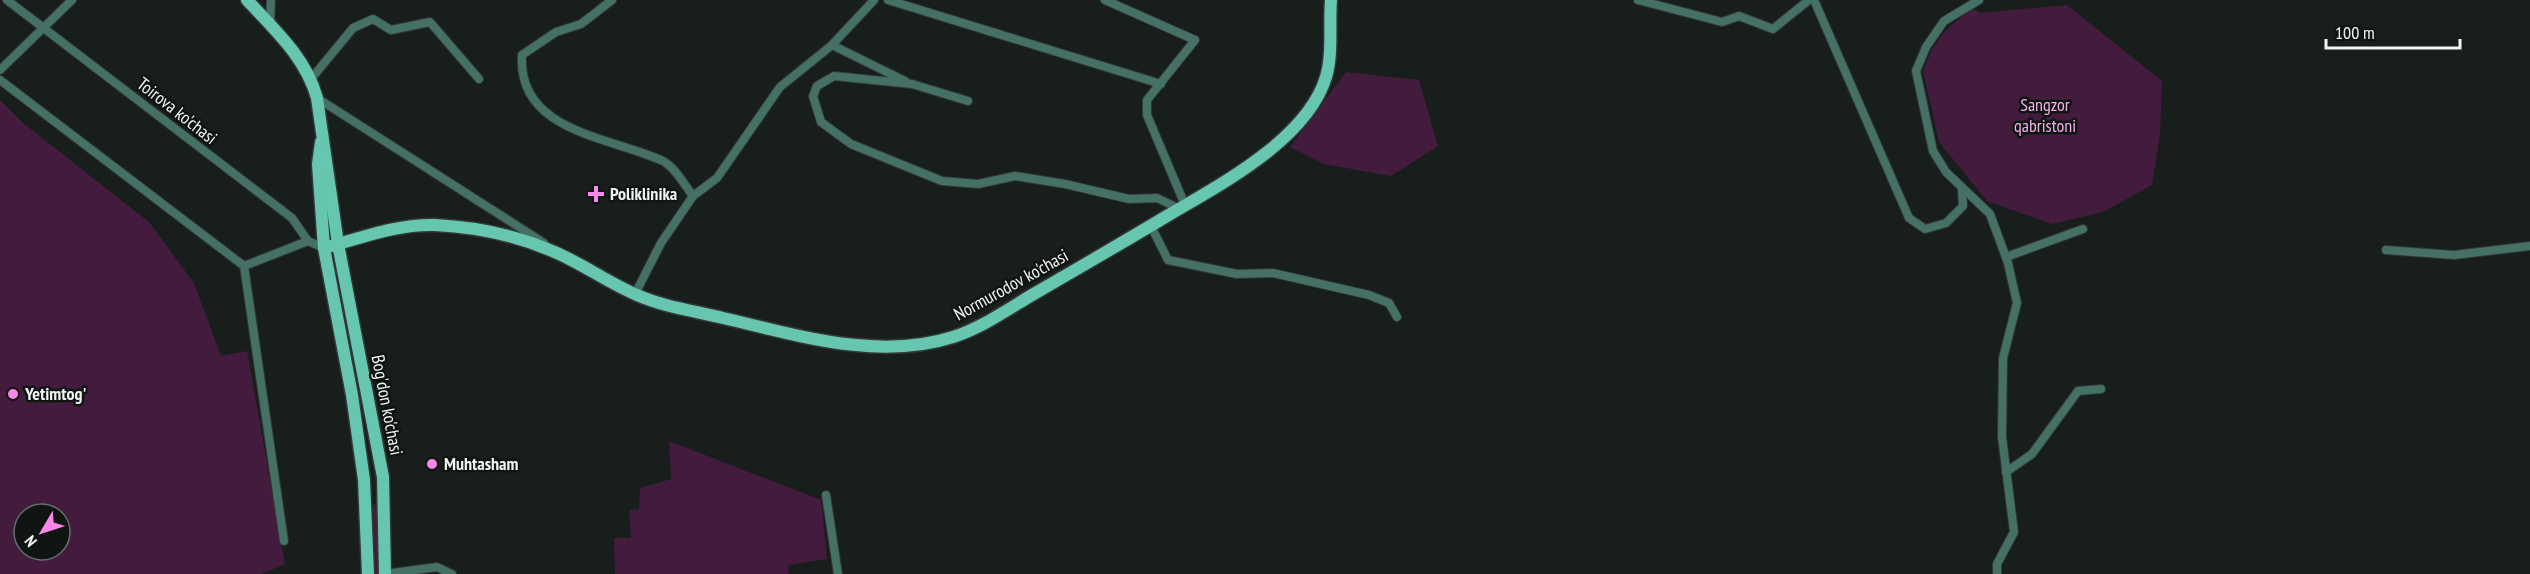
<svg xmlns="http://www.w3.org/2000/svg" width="2530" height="574" viewBox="0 0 2530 574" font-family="'PT Sans Narrow',sans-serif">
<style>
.green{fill:#431c3d;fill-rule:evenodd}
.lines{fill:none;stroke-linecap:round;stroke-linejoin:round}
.street-casing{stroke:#323836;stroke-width:10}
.primary-casing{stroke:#323836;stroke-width:15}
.street{stroke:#457065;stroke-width:8}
.primary{stroke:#67c6b0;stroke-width:12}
.poi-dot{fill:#f987e8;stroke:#0f1513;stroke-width:2}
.labels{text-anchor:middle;stroke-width:5;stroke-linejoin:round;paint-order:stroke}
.park-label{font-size:18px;fill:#f8aeeb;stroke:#0f1513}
.street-label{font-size:18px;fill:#f1f6f4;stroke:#0f1513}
.poi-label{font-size:18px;font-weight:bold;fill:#f1f6f4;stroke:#0f1513;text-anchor:start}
</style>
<rect width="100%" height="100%" fill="#181e1c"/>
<!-- green -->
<g class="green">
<polygon points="2067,5 2162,81 2160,135 2152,185 2103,212 2052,224 1987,201 1939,142 1923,71 1932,49 1946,30 1972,8 1980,13"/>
<polygon points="1346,72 1419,80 1438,146 1391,176 1324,164 1290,147"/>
<path d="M0,100L23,123L149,222L194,283L221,356L247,351L285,564L262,574H0ZM24,514H60V550H24Z"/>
<polygon points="669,441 821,500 827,559 788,565 789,574 615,574 614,538 631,538 629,510 639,509 640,488 671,479"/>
<polygon points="375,504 378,507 379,574 374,574 372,506"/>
</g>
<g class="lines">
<!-- street casing -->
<g class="street-casing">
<g id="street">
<polyline points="7,0 292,218 308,241 324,248"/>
<path d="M612,0L581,24L556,32L522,55C517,132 611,137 663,161C675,167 685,186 693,196"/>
<polyline points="888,0 1161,84"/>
<polyline points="1105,0 1195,40 1147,100 1147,115 1185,205"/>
<polyline points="1638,0 1722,22 1739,16 1773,29 1809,0"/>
<polyline points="1814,0 1909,218 1925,229 1946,223 1963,206 1962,190"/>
<polyline points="1979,0 1944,21 1926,47 1916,71 1933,151 1946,172 1990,214 2008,263 2017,303 2003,358 2002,437 2014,532 1997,564 1997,574"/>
<polyline points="270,24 271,0"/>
<polyline points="832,45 905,81"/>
<polyline points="0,70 72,0"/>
<polyline points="311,79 353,28 373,19 391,30 430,22 479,79"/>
<polyline points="0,80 244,266"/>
<polyline points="317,98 544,243"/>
<polyline points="968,101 912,84 834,76 817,86 813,96 821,122 851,144 942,181 978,184 1015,176 1065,184 1129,199 1157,198 1180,209"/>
<polyline points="1151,226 1168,260 1237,274 1273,273 1369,295 1389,303 1397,317"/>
<polyline points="2386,250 2454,255 2530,246"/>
<polyline points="2006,257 2083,229"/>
<polyline points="635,294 661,243 693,196 717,178 780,87 832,45 874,0"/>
<polyline points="2006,472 2032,454 2078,391 2101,389"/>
<polyline points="826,495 838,574"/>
<polyline points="284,541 244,266 308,241"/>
<polyline points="385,574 437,567 452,574"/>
</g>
</g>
<!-- primary casing -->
<g class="primary-casing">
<g id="primary">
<path d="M247,0C275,30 306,58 317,98L338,244L383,477L385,574"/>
<polyline points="321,142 318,164 324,248 352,395 364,480 368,574"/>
<path d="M324,248C361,238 396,224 435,225C477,227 519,236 557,253C584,265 609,283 637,295C664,307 695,311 723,318C797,335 878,361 953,337C981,328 1007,310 1032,295C1077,269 1122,243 1167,216C1219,185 1307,140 1326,77C1333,54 1329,25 1331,0"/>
</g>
</g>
<!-- street -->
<use href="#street" class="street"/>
<!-- primary -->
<use href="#primary" class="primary"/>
</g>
<!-- markers -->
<g class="poi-dot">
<path d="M593 185h6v6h6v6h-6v6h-6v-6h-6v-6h6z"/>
<circle cx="13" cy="394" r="6"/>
<circle cx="432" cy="464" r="6"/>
</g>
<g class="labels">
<!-- park labels -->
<g class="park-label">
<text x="2045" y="111">Sangzor<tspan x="2045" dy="21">qabristoni</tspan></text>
</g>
<!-- street labels -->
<g class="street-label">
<text transform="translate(177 111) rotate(38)" y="6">Toirova ko'chasi</text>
<text transform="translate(1011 285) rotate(-29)" y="6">Normurodov ko'chasi</text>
<text transform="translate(387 405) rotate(79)" y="6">Bog'don ko'chasi</text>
</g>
<!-- poi labels -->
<g class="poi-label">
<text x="610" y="200">Poliklinika</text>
<text x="25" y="400">Yetimtog'</text>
<text x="444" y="470">Muhtasham</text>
</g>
</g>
<!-- north arrow -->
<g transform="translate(42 532) rotate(231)"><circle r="28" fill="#0f1513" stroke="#696f6d" stroke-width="1.5"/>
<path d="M0-4.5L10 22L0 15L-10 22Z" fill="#f987e8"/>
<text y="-9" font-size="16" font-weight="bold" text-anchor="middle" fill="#f1f6f4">N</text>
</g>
<!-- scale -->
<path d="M2326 39v9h134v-9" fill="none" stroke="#f1f6f4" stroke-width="3"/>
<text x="2335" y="39" font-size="18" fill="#f1f6f4" stroke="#0f1513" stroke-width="4.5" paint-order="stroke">100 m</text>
</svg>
